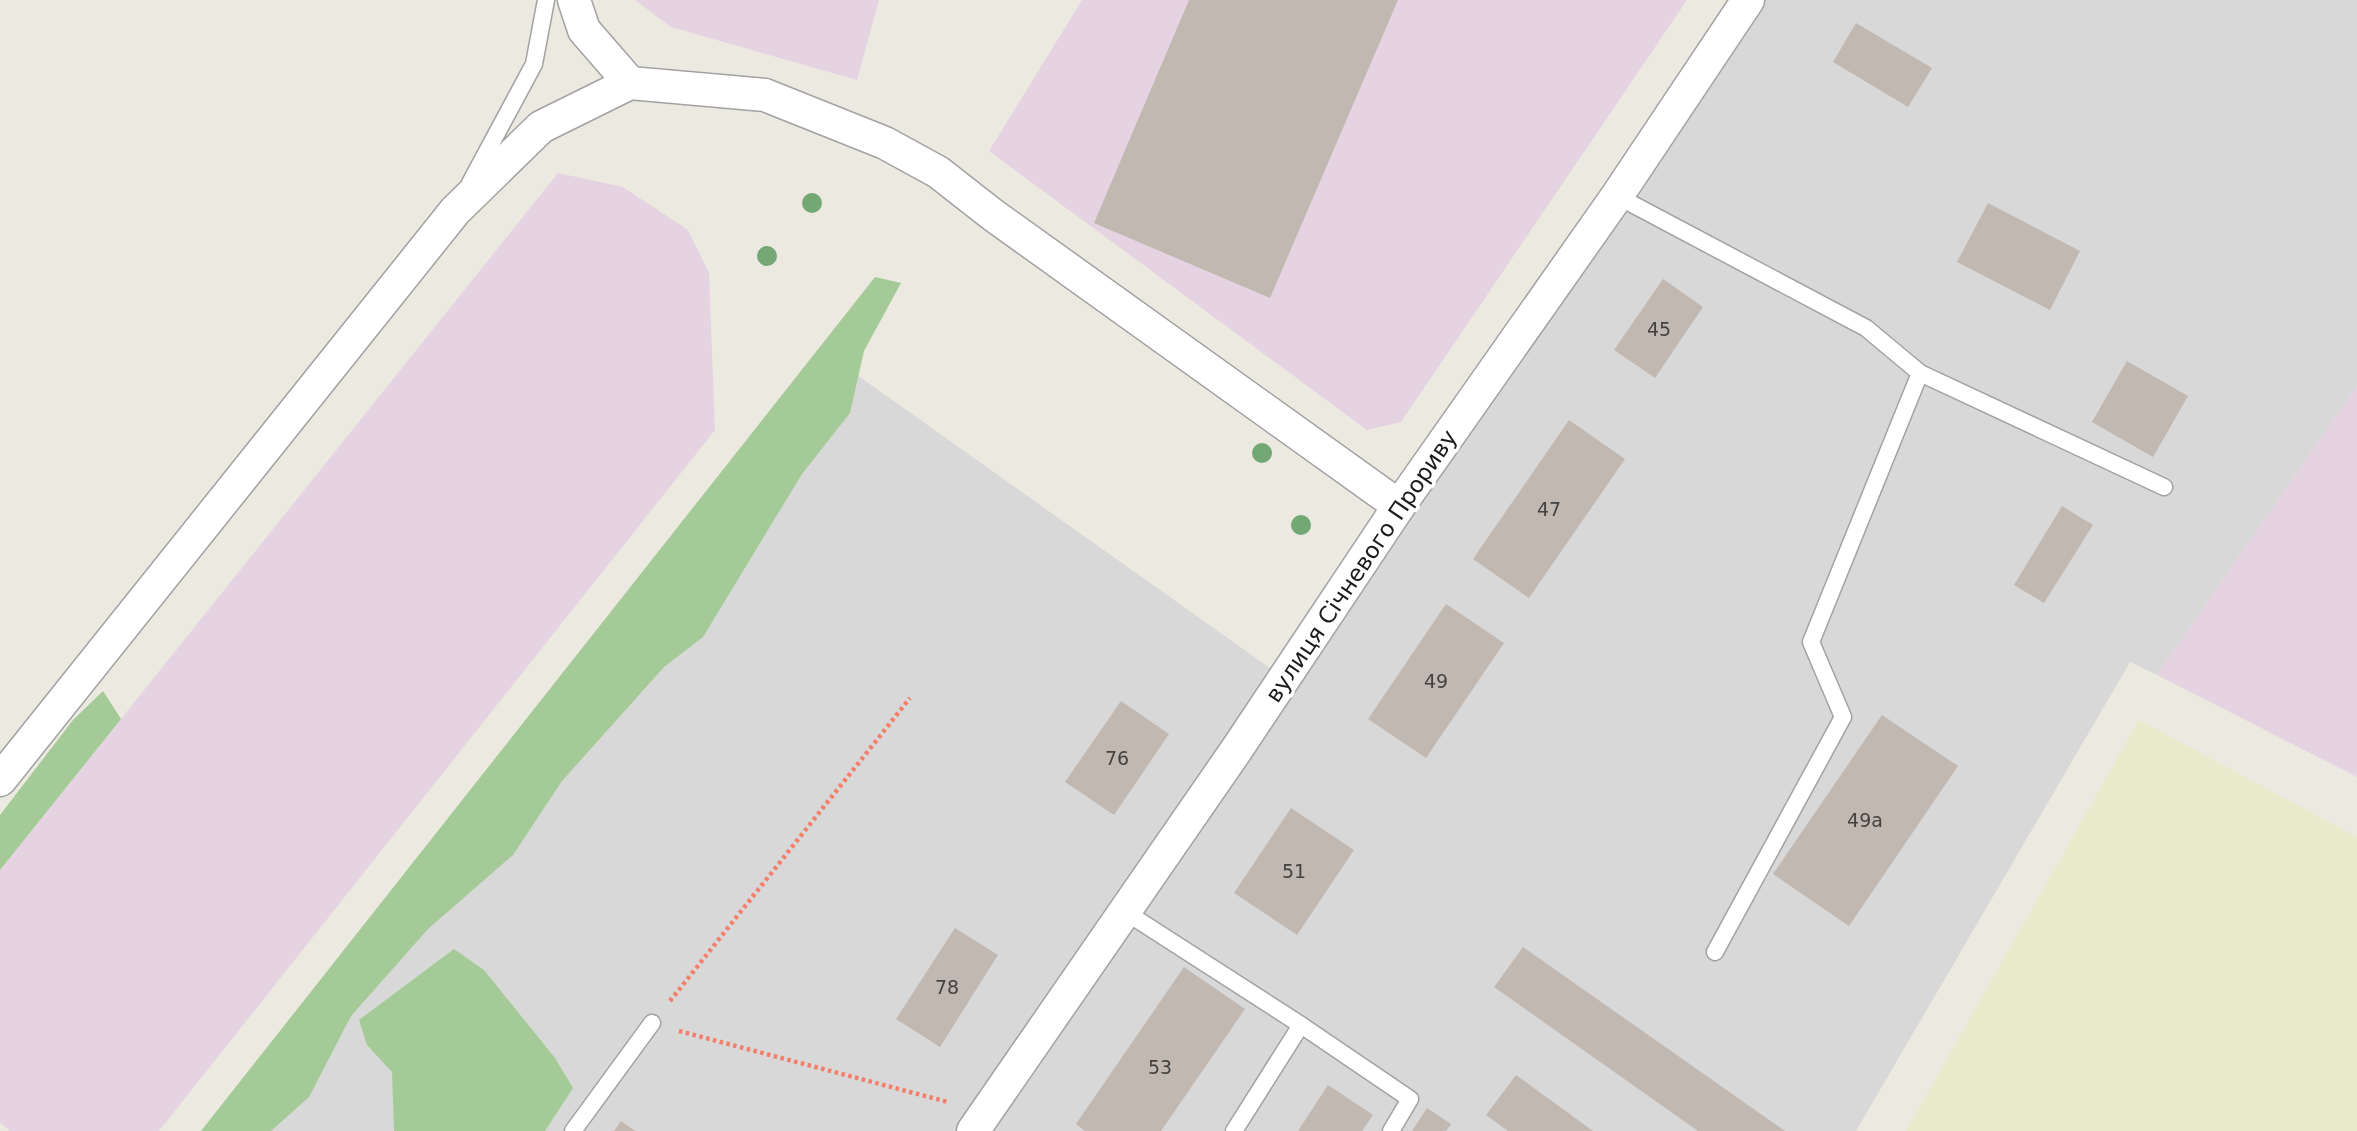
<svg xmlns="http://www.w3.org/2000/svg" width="2357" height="1131" viewBox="0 0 2357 1131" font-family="'DejaVu Sans',sans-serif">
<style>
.residential{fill:#d9d8d8}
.industrial{fill:#e5d3e1}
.farmland{fill:#e7ebcc}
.forest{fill:#a4ca97}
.building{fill:#c0b8b1}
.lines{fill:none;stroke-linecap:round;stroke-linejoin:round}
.lane-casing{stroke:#a2a2a2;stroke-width:19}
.street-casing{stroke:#a2a2a2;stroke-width:35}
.path{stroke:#f37f6b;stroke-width:4.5;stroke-dasharray:3.5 3.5;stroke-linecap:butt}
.lane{stroke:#fff;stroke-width:16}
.street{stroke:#fff;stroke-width:32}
.tree{fill:#73a875}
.labels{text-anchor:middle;stroke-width:7;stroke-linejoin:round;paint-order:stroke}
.number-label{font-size:19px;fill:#444240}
.street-label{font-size:23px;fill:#1b1b1b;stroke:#fff}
</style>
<rect width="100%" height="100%" fill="#ece9e1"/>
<!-- residential -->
<polygon class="residential" points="1748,0 2357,0 2357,386 2157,675 2130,662 1856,1131 211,1131 826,353 1284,678"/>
<!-- industrial -->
<g class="industrial">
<polygon points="635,0 879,0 857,80 671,27"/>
<polygon points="1082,0 1687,0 1401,422 1367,430 989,151"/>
<polygon points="558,173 623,187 688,230 709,273 715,430 159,1131 10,1131 0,1123 0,870"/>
<polygon points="2357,386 2357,777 2157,675"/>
</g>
<!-- farmland -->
<polygon class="farmland" points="2139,720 2357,837 2357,1131 1906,1131"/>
<!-- forest -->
<g class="forest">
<polygon points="875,277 901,283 864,351 850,413 802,474 703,637 664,667 562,781 513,855 428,929 351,1016 309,1097 271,1131 201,1131"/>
<polygon points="103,691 121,719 0,870 0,815 73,720"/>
<polygon points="454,949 484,970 555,1058 573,1088 545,1131 394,1131 392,1072 367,1045 359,1020"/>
</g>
<!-- building -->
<g class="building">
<polygon points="1189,0 1398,0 1270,298 1094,223"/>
<polygon points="1856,23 1932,68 1908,107 1833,62"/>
<polygon points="1988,203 2080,251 2050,310 1957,262"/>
<polygon points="1663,279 1703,307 1655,378 1614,350"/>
<polygon points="2127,361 2188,396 2153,457 2092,422"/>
<polygon points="1569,420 1625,459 1529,598 1473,559"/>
<polygon points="2062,506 2093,525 2044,603 2014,585"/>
<polygon points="1446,604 1504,643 1426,758 1368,719"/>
<polygon points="1121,701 1169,734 1114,815 1065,782"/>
<polygon points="1882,715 1958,766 1849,926 1773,874"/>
<polygon points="1291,808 1354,850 1297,935 1234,893"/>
<polygon points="955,928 998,955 940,1047 896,1019"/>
<polygon points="1523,947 1785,1131 1698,1131 1494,987"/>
<polygon points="1184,967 1245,1009 1161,1131 1085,1131 1076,1124"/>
<polygon points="1516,1075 1593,1131 1508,1131 1486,1115"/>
<polygon points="1328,1085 1373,1115 1362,1131 1298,1131"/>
<polygon points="1427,1108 1451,1124 1446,1131 1412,1131"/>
<polygon points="621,1121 635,1131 614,1131"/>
</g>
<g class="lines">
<!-- lane casing -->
<g class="lane-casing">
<g id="lane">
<polyline points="470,183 534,64 546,0"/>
<polyline points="1617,196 1866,328 1920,373 2164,487"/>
<polyline points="1124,911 1301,1025 1234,1131"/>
<polyline points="1715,952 1843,717 1811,642 1920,373"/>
<polyline points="1301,1025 1410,1099 1391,1131"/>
<polyline points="573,1131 652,1023"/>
</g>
</g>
<!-- street casing -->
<g class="street-casing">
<g id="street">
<polyline points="574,0 584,30 630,83"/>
<polyline points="0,780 455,211 541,127 630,83 765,95 885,143 938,172 993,215 1399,506"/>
<polyline points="973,1131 1237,749 1399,506 1617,196 1748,0"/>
</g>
</g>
<!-- path -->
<g class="path">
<polyline points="670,1001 910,698"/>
<polyline points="679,1031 948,1102"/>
</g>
<!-- lane -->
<use href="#lane" class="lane"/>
<!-- street -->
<use href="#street" class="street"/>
</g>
<!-- trees -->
<g class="tree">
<circle cx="812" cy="203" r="10"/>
<circle cx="767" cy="256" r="10"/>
<circle cx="1262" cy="453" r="10"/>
<circle cx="1301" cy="525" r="10"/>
</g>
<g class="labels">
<!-- number labels -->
<g class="number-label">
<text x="1659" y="336">45</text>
<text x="1549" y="516">47</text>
<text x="1436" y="688">49</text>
<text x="1117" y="765">76</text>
<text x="1865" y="827">49а</text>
<text x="1294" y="878">51</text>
<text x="947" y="994">78</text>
<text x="1160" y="1074">53</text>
</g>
<!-- street labels -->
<g class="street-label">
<text transform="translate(1361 566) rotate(-56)" y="8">вулиця Січневого Прориву</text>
</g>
</g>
</svg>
